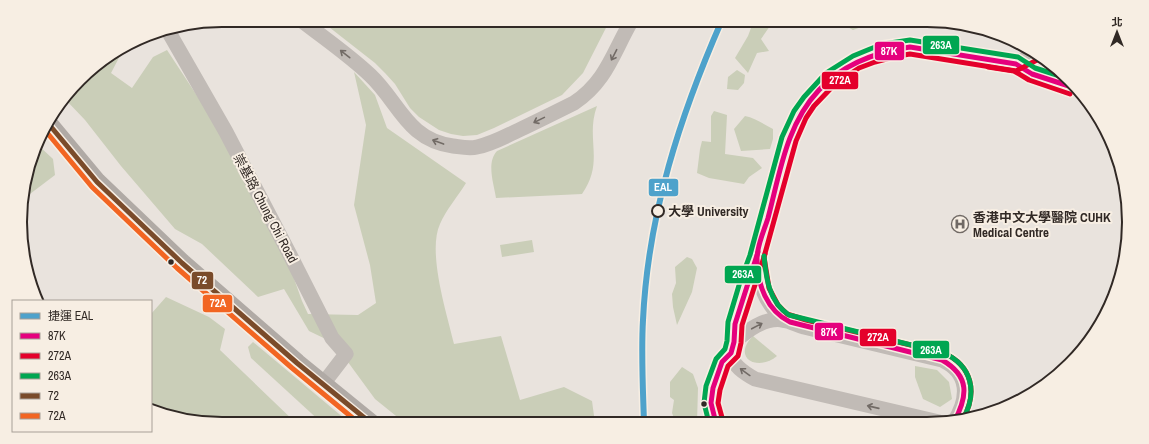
<svg xmlns="http://www.w3.org/2000/svg" width="1149" height="444" viewBox="0 0 1149 444" font-family="'Archivo Narrow','Noto Sans TC',sans-serif">
<style>
.green{fill:#caceb8}
.lines{fill:none;stroke-linecap:round;stroke-linejoin:round}
.minor{stroke:#c1bbb6;stroke-width:15}
.major{stroke:#b0aaa5;stroke-width:19}
.bus-1-casing{stroke:#f7eee3;stroke-width:8}
.bus-2-casing{stroke:#f7eee3;stroke-width:8}
.bus-3-casing{stroke:#f7eee3;stroke-width:8}
.bus-4-casing{stroke:#f7eee3;stroke-width:8}
.bus-5-casing{stroke:#f7eee3;stroke-width:8}
.bus-1{stroke:#e5007d;stroke-width:5}
.bus-2{stroke:#e4002b;stroke-width:5}
.bus-3{stroke:#00a651;stroke-width:5}
.bus-4{stroke:#7a4b2a;stroke-width:5}
.bus-5{stroke:#f26522;stroke-width:5}
.metro-1-casing{stroke:#f7eee3;stroke-width:9}
.metro-1{stroke:#4ea2cb;stroke-width:6}
.oneway{stroke:#726b66}
.stop-dot{fill:#f7eee3;stroke:#312925;stroke-width:2}
.bus-dot{fill:#312925;stroke:#f7eee3;stroke-width:1.5}
.labels{text-anchor:middle;stroke-width:4;stroke-linejoin:round;paint-order:stroke}
.street-label{font-size:13px;fill:#312925;stroke:#f7eee3}
.stop-label{font-size:13px;font-weight:bold;fill:#312925;stroke:#f7eee3;text-anchor:start}
.poi-label{font-size:13px;font-weight:bold;fill:#312925;stroke:#f7eee3;text-anchor:start}
.rim{fill:none;stroke:#312925;stroke-width:2}
.line-badge{stroke:#f7eee3;stroke-width:1.5}
.badge-label{font-size:11px;text-anchor:middle;font-weight:bold;fill:#fff}
</style>
<rect width="100%" height="100%" fill="#e9e3dd"/>
<!-- green -->
<g class="green">
<polygon points="320,20 610,20 583,73 562,95 494,128 477,135 463,136 451,134 439,130 419,117 410,108 395,84 385,73 375,63"/>
<polygon points="754,20 769,20 770,26 761,39 769,51 757,53 748,73 735,58 748,36"/>
<polygon points="835,20 901,20 864,26 853,30"/>
<path d="M123,50L111,73L132,88L153,57L167,50L236,155L282,245L302,301L308,314L358,315L376,303L370,265L354,205L366,125L354,72L375,95L387,128L466,183C458,196 446,210 440,224C427,252 447,314 454,344L501,336L520,400L564,387L592,401L595,423L406,424L375,399L334,343L309,331L284,289L258,297L202,244L175,229L121,166L85,120L65,99L89,70Z"/>
<polygon points="737,70 745,75 744,83 738,90 727,89 728,77"/>
<path d="M597,106C585,139 605,161 582,194L496,198C494,184 486,163 497,151Z"/>
<polygon points="714,111 727,115 725,154 753,158 762,168 749,177 744,184 709,178 697,173 700,149 702,141 711,142 711,116"/>
<path d="M745,116C755,118 763,124 773,129V139L770,149L741,151L734,129Z"/>
<polygon points="39,146 53,159 55,175 22,200 22,195"/>
<polygon points="532,240 534,252 502,257 500,245"/>
<polygon points="687,257 692,259 697,268 692,292 677,325 673,307 672,294 676,283 675,267"/>
<polygon points="166,297 209,317 225,329 220,350 297,424 222,424 169,417 151,408 151,314"/>
<path d="M753,336L777,356C758,372 731,358 753,336Z"/>
<polygon points="253,342 351,424 323,424 251,358 248,347"/>
<polygon points="915,366 937,370 949,382 952,399 940,407 923,399 915,377"/>
<polygon points="682,367 693,374 698,388 697,423 676,423 672,413 674,400 670,397 670,382"/>
</g>
<g class="lines">
<!-- minor -->
<g class="minor">
<path d="M301,20C324,38 349,55 370,75C399,102 407,140 453,146C461,147 469,149 477,147C492,144 506,136 519,130C538,121 556,112 574,103C607,81 613,52 632,20"/>
<polyline points="167,29 226,132 289,253 332,338 346,354 323,384"/>
<polyline points="1016,64 1033,54"/>
<path d="M757,260C761,288 763,299 783,320"/>
<path d="M734,342C747,331 764,317 783,320C790,321 797,325 804,327L942,360C970,373 969,398 954,422"/>
<path d="M939,422L755,379C746,374 731,365 731,353C731,349 734,345 734,341C735,336 734,329 735,323C740,300 750,279 757,257C766,230 772,202 779,175C786,149 793,124 809,102C834,69 870,52 910,47L1016,64L1032,74L1072,87"/>
</g>
<!-- major -->
<polyline class="major" points="47,122 97,182 182,263 297,363 372,424"/>
<!-- bus-1 casing -->
<g class="bus-1-casing">
<g id="bus-1">
<path d="M954,422C968,396 970,376 942,360L790,322C767,311 757,284 757,259C757,245 764,231 768,218C780,173 786,125 819,90C843,64 876,52 910,47L1016,64L1032,74L1072,87"/>
<polyline points="716,423 711,403 713,388 722,362 731,353 734,342 735,324 758,252"/>
</g>
</g>
<!-- bus-2 casing -->
<g class="bus-2-casing">
<g id="bus-2">
<polyline points="988,67 1014,71 1029,80 1070,94"/>
<path d="M963,419C978,392 972,366 944,353L806,320L787,314L778,305L769,288L764,257L796,141L806,118L814,106L836,83L859,68L875,62L898,56L910,54L1016,71L1037,60"/>
<polyline points="723,421 718,403 720,390 728,366 738,356 741,343 742,325 765,254"/>
</g>
</g>
<!-- bus-3 casing -->
<g class="bus-3-casing">
<g id="bus-3">
<path d="M764,256C766,278 769,302 789,315L944,353C972,366 978,392 963,419"/>
<polyline points="709,423 704,403 706,386 716,359 725,349 727,341 728,322 740,282 750,255 782,137 794,111 804,97 826,73 853,56 870,49 883,44 910,40 1018,57 1035,68 1063,77"/>
</g>
</g>
<!-- bus-4 casing -->
<g class="bus-4-casing">
<polyline id="bus-4" points="47,122 97,182 182,263 297,363 372,424"/>
</g>
<!-- bus-5 casing -->
<g class="bus-5-casing">
<polyline id="bus-5" points="44,129 92,187 177,268 292,368 360,424"/>
</g>
<!-- bus-1 -->
<use href="#bus-1" class="bus-1"/>
<!-- bus-2 -->
<use href="#bus-2" class="bus-2"/>
<!-- bus-3 -->
<use href="#bus-3" class="bus-3"/>
<!-- bus-4 -->
<use href="#bus-4" class="bus-4"/>
<!-- bus-5 -->
<use href="#bus-5" class="bus-5"/>
<!-- metro-1 casing -->
<g class="metro-1-casing">
<path id="metro-1" d="M644,423C643,389 641,354 643,320C648,214 680,116 722,20"/>
</g>
<!-- metro-1 -->
<use href="#metro-1" class="metro-1"/>
</g>
<!-- one-way arrows -->
<defs><path id="oneway-shaft" d="M-6 0H5M1.5-3L5.5 0L1.5 3" fill="none" stroke-width="1.6" stroke-linecap="round" stroke-linejoin="round"/></defs>
<g class="oneway">
<use href="#oneway-shaft" transform="translate(345 54) rotate(-142)"/>
<use href="#oneway-shaft" transform="translate(614 55) rotate(117)"/>
<use href="#oneway-shaft" transform="translate(539 120) rotate(154)"/>
<use href="#oneway-shaft" transform="translate(438 142) rotate(-160)"/>
<use href="#oneway-shaft" transform="translate(757 326) rotate(-28)"/>
<use href="#oneway-shaft" transform="translate(745 372) rotate(-144)"/>
<use href="#oneway-shaft" transform="translate(873 407) rotate(-167)"/>
</g>
<!-- icons -->
<defs>
<g id="hospital-ring" transform="scale(0.9)"><circle r="9.5" fill="#f7eee3" stroke="#716a65" stroke-width="1.5"/><path d="M-5-5h3v3.5h4V-5h3V5h-3V1.5h-4V5h-3Z" fill="#716a65"/></g>
</defs>
<g fill-rule="evenodd">
<use href="#hospital-ring" x="960" y="224"/>
</g>
<!-- markers -->
<circle class="stop-dot" cx="658" cy="211" r="6"/>
<g class="bus-dot">
<circle cx="171" cy="262" r="3.5"/>
<circle cx="704" cy="404" r="3.5"/>
</g>
<g class="labels">
<!-- street labels -->
<g class="street-label">
<text transform="translate(266 208) rotate(62)" y="5">崇基路 Chung Chi Road</text>
</g>
<!-- stop labels -->
<g class="stop-label">
<text x="668" y="216">大學 University</text>
</g>
<!-- poi labels -->
<g class="poi-label">
<text x="973" y="222">香港中文大學醫院 CUHK<tspan x="973" dy="15">Medical Centre</tspan></text>
</g>
</g>
<!-- crop -->
<path d="M0 0H1149V444H0ZM222 27H927A195 195 0 0 1 1122 222V222A195 195 0 0 1 927 417H222A195 195 0 0 1 27 222V222A195 195 0 0 1 222 27Z" fill="#f7eee3" fill-rule="evenodd"/>
<path class="rim" d="M222 27H927A195 195 0 0 1 1122 222V222A195 195 0 0 1 927 417H222A195 195 0 0 1 27 222V222A195 195 0 0 1 222 27Z"/>
<g class="line-badge">
<rect x="922" y="35" width="38" height="20" rx="4" fill="#00a651"/>
<rect x="874" y="41" width="31" height="20" rx="4" fill="#e5007d"/>
<rect x="821" y="71" width="38" height="19" rx="4" fill="#e4002b"/>
<rect x="648" y="178" width="31" height="19" rx="4" fill="#4ea2cb"/>
<rect x="724" y="265" width="38" height="19" rx="4" fill="#00a651"/>
<rect x="191" y="271" width="23" height="19" rx="4" fill="#7a4b2a"/>
<rect x="202" y="294" width="31" height="19" rx="4" fill="#f26522"/>
<rect x="814" y="322" width="30" height="19" rx="4" fill="#e5007d"/>
<rect x="859" y="328" width="38" height="19" rx="4" fill="#e4002b"/>
<rect x="912" y="340" width="38" height="19" rx="4" fill="#00a651"/>
</g>
<g class="badge-label">
<text x="941" y="49">263A</text>
<text x="889" y="55">87K</text>
<text x="840" y="84">272A</text>
<text x="663" y="191">EAL</text>
<text x="743" y="278">263A</text>
<text x="202" y="284">72</text>
<text x="218" y="307">72A</text>
<text x="829" y="336">87K</text>
<text x="878" y="341">272A</text>
<text x="931" y="354">263A</text>
</g>
<!-- legend -->
<rect x="12" y="300" width="140" height="132" fill="#f7eee3" stroke="#a89f97"/>
<rect x="20" y="313" width="20" height="6" fill="#4ea2cb" stroke="#a89f97"/>
<text x="48" y="320" font-size="12" fill="#312925">捷運 EAL</text>
<rect x="20" y="333" width="20" height="6" fill="#e5007d" stroke="#a89f97"/>
<text x="48" y="340" font-size="12" fill="#312925">87K</text>
<rect x="20" y="353" width="20" height="6" fill="#e4002b" stroke="#a89f97"/>
<text x="48" y="360" font-size="12" fill="#312925">272A</text>
<rect x="20" y="373" width="20" height="6" fill="#00a651" stroke="#a89f97"/>
<text x="48" y="380" font-size="12" fill="#312925">263A</text>
<rect x="20" y="393" width="20" height="6" fill="#7a4b2a" stroke="#a89f97"/>
<text x="48" y="400" font-size="12" fill="#312925">72</text>
<rect x="20" y="413" width="20" height="6" fill="#f26522" stroke="#a89f97"/>
<text x="48" y="420" font-size="12" fill="#312925">72A</text>
<!-- north arrow -->
<g transform="translate(1117 32)" stroke="#f7eee3" stroke-width="3" paint-order="stroke">
<path d="M0-3L7 15L0 10L-7 15Z" fill="#312925"/>
<text y="-6" font-size="11" font-weight="bold" text-anchor="middle" fill="#312925">北</text>
</g>
</svg>
